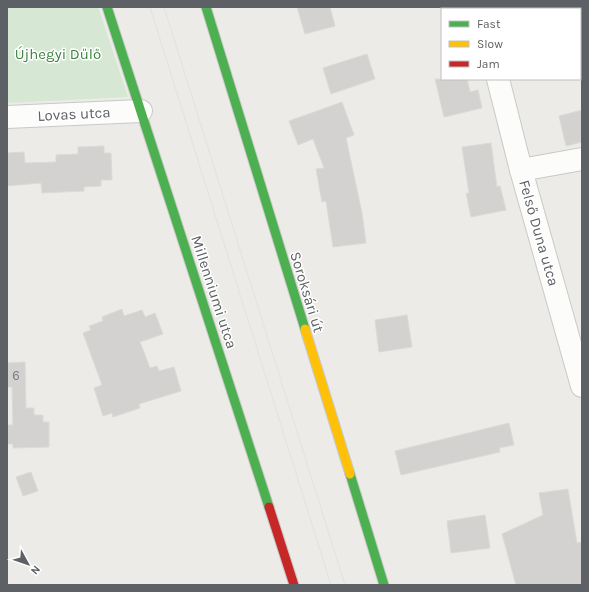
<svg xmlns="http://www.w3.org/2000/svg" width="589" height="592" viewBox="0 0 589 592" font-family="Karla,sans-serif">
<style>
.green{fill:#d6e7d4}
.building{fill:#d3d2d0;stroke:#dbdad6}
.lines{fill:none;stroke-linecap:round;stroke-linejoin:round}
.street-casing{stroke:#c9c9c9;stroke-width:24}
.fast-casing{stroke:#c9c9c8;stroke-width:11}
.slow-casing{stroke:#c9c9c8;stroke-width:11}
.jam-casing{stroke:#c9c9c8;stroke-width:11}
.street{stroke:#fcfcfb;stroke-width:22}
.fast{stroke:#4caf50;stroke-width:9}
.slow{stroke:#ffc107;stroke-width:9}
.jam{stroke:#c62828;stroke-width:9}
.tram{stroke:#e3e2e2;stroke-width:1}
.labels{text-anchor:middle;stroke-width:3;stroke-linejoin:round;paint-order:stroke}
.number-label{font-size:13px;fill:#7c7e80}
.park-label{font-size:15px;fill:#3e8241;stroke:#fff}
.street-label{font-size:15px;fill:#5d6064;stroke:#fff}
</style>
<rect width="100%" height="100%" fill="#ecebe7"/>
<!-- green -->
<polygon class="green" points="7,7 98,7 128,97 7,103"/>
<!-- building -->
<g class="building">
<polygon points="297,7 330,7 335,26 305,34"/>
<polygon points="367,54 375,79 331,94 323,68"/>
<polygon points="435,79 467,79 470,92 478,90 482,108 444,117"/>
<polygon points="342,102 354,135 346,138 362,213 366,243 333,247 326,201 322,202 316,169 324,168 313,139 298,145 289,121"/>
<polygon points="582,110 582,142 566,146 559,116"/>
<polygon points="491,143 497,187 500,186 506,210 471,217 466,193 469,193 462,147"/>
<polygon points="104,146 104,153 111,153 112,180 101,180 101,186 84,187 84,191 42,193 41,183 7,186 7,153 24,152 25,163 56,162 56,155 78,154 78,147"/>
<polygon points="122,309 124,316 142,310 145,317 155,313 163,334 140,342 150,368 157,366 159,371 174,367 181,391 139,404 140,408 113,417 112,413 103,416 94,388 102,385 83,333 91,330 89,326 103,321 102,317"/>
<polygon points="407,315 412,347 379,352 375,320"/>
<polygon points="25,362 26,408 34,408 34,415 43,415 43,422 49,422 49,447 13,448 13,444 7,444 7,425 13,425 12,387 7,387 7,363"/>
<polygon points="509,423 514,445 499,448 500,452 401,475 395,451"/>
<polygon points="31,472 38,491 23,496 16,477"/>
<polygon points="568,489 577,543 582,542 582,585 516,585 502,534 543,515 539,493"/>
<polygon points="485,515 490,548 451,553 447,521"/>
</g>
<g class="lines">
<!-- street casing -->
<g class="street-casing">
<g id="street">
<polyline points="479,7 479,9"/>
<polyline points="580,50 582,50"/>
<polyline points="498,79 521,170 582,386"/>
<polyline points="7,117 141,111"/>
<polyline points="521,170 582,159"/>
</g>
</g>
<!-- fast casing -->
<g class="fast-casing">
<g id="fast">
<polyline points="107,7 269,507"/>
<polyline points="206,7 305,329"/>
<polyline points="350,474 384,585"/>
</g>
</g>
<!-- slow casing -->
<g class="slow-casing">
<polyline id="slow" points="305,329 350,474"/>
</g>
<!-- jam casing -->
<g class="jam-casing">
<polyline id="jam" points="269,507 294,585"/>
</g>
<!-- street -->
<use href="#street" class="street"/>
<!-- fast -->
<use href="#fast" class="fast"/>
<!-- slow -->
<use href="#slow" class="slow"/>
<!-- jam -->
<use href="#jam" class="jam"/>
<!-- tram -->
<g class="tram">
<polyline points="150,7 331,585"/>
<polyline points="164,7 345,585"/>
</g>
</g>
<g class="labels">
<!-- number labels -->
<g class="number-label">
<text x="16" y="380">6</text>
</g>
<!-- park labels -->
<g class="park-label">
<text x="58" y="59">Újhegyi Dűlő</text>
</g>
<!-- street labels -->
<g class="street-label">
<text transform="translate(74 114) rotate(-3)" y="5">Lovas utca</text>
<text transform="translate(539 233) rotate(74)" y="5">Felső Duna utca</text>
<text transform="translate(214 292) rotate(72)" y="5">Millenniumi utca</text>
<text transform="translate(307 292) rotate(73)" y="5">Soroksári út</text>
</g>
</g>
<!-- border -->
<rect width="589" height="592" fill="none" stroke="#5d6064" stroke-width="16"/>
<!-- legend -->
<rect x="441" y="8" width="140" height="72" fill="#ffffff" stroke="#bebfc1"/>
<rect x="449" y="21" width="20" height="6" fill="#4caf50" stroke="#bebfc1"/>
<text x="477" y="28" font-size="12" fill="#5d6064">Fast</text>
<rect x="449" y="41" width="20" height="6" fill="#ffc107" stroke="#bebfc1"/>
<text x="477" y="48" font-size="12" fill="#5d6064">Slow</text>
<rect x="449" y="61" width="20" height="6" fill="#c62828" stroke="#bebfc1"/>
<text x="477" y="68" font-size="12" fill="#5d6064">Jam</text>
<!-- north arrow -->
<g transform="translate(28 564) rotate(130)" stroke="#ffffff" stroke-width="3" paint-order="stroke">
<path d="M0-3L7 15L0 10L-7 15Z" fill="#5d6064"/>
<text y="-6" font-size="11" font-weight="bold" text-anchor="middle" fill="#5d6064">N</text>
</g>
</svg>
